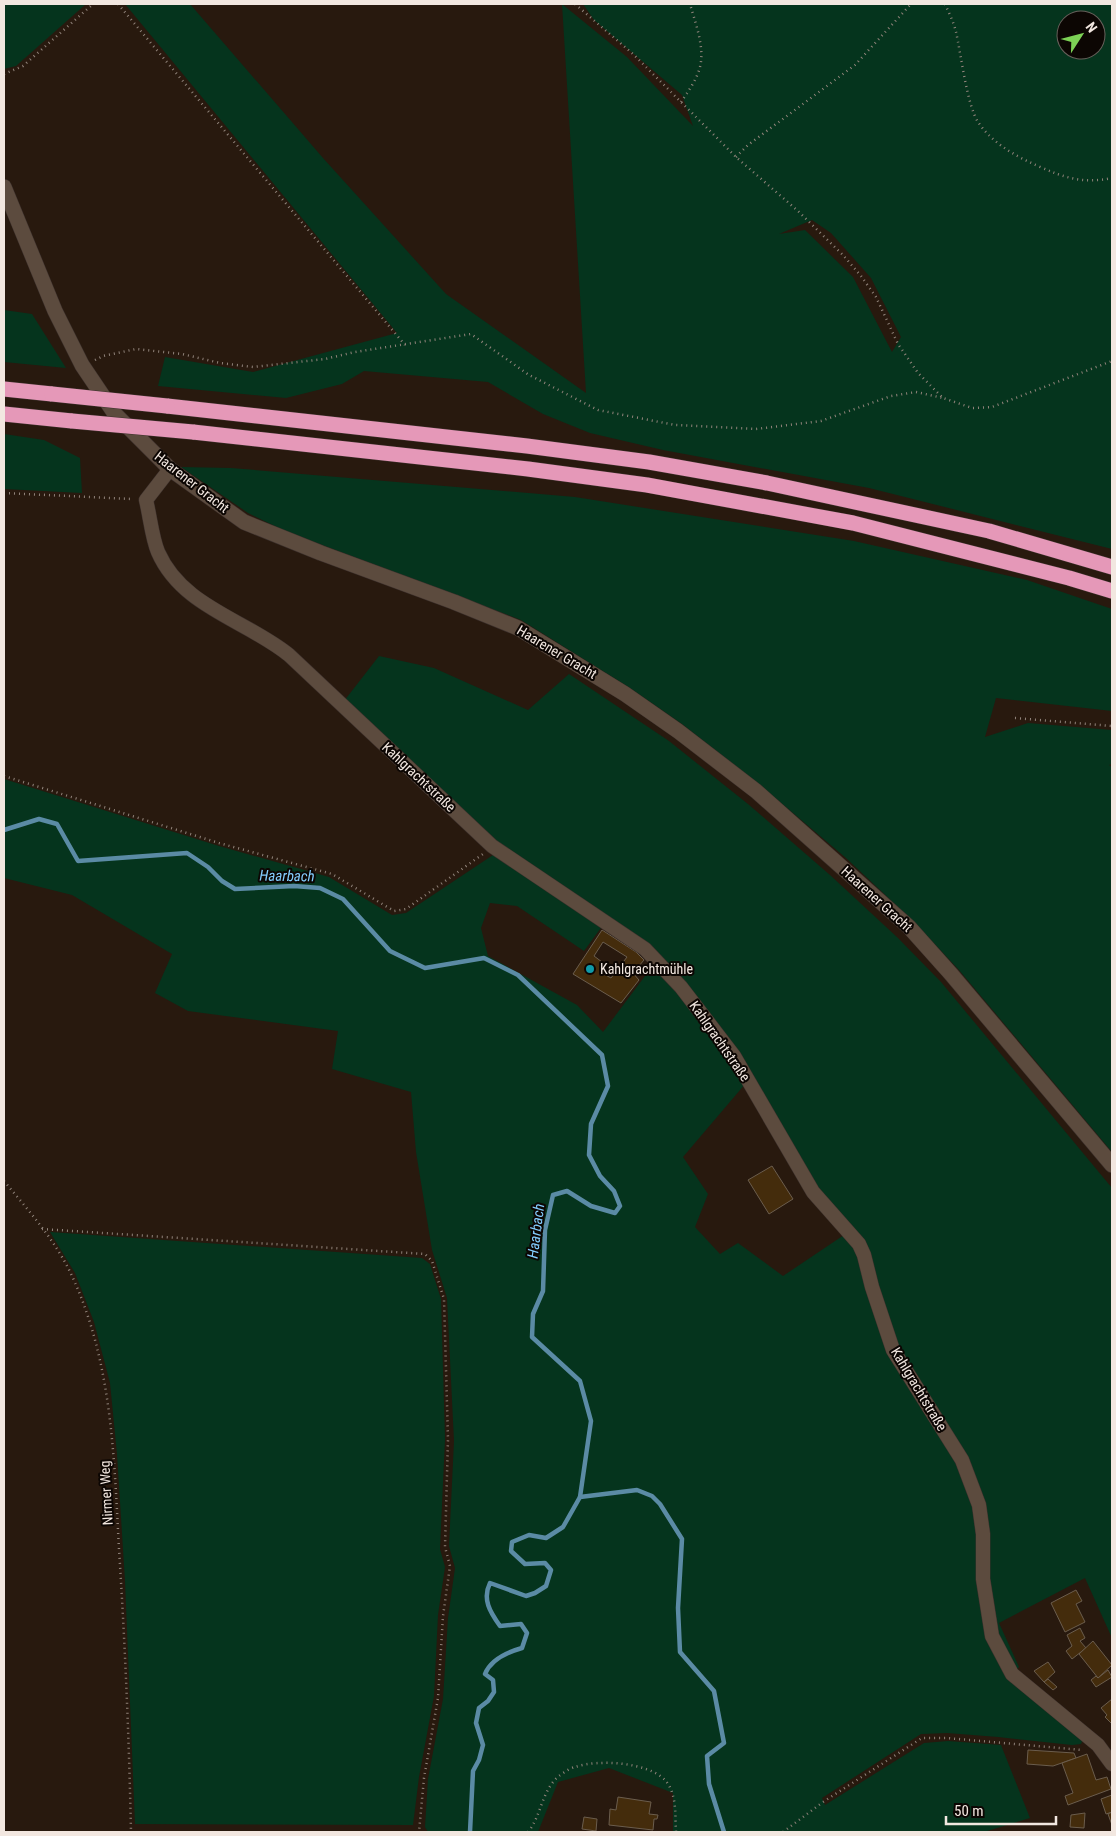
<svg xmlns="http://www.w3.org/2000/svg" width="1116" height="1836" viewBox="0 0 1116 1836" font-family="'Roboto Condensed',sans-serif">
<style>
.green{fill:#05341d;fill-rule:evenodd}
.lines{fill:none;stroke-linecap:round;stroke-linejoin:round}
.stream{stroke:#5b8ba5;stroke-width:4.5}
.building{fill:#442c0c;stroke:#6b5d4d;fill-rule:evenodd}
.street-casing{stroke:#3d312d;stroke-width:15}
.secondary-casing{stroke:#3d312d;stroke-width:16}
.highway-casing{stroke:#3d312d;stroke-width:16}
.path{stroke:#91847b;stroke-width:2.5;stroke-dasharray:1 4;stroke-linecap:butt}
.street{stroke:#5c4b3e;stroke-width:14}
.secondary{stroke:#5c4b3e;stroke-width:15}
.highway{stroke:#e598b8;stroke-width:15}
.highway-bridge-casing{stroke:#3d312d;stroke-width:16;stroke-linecap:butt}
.highway-bridge{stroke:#e598b8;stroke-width:15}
.culture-dot{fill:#0f9aa8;stroke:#0c0603;stroke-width:2}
.labels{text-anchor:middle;stroke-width:4;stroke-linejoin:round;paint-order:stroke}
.street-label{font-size:14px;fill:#f2e7e0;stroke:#0c0603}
.poi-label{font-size:14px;fill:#f2e7e0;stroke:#0c0603;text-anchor:start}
.water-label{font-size:15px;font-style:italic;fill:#83ccfd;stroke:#0c0603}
</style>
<rect width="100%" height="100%" fill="#28190e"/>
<!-- green -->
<g class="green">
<polygon points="4,4 86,4 16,66 4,69"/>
<path d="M125,4H190L323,158L446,294L586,393L562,4L627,57L693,126L682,95L594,20L583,4H1112V549L869,488L663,450L590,433L543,414L488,382L364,371L342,384L286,398L158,386L165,357L253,372L397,333ZM1066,20H1096V50H1066ZM812,220L831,233L871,278L901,337L892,352L853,277L805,230L779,234Z"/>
<polygon points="4,310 32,314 66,368 4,362"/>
<polygon points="4,434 44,440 80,458 82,493 4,489"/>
<polygon points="181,467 231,468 575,497 854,541 1027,580 1112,609 1112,711 996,698 985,737 1028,723 1112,730 1112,764 1109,765 1112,767 1112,1152 959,970 914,922 846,858 760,785 682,724 630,688 521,620 285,531 248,513"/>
<polygon points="379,656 434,668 528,710 569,674 669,741 748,804 830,875 898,938 941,982 1112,1188 1112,1638 1085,1578 999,1623 1019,1667 1015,1671 996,1635 987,1579 982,1502 897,1347 877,1286 818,1190 684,984 497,843 344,701"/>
<polygon points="4,779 219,846 329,877 392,915 406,913 496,853 603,925 584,951 517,906 490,903 481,928 488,956 577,1005 603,1032 654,964 679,989 746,1083 683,1157 708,1194 695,1227 720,1254 738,1243 783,1276 844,1235 856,1247 889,1351 958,1462 975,1505 980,1580 1010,1676 1083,1739 1081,1744 1072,1745 998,1737 947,1733 921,1734 822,1798 825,1805 924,1743 948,1741 1001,1745 1030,1818 984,1832 673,1832 673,1793 609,1768 558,1782 538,1832 428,1832 425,1827 428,1779 443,1699 448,1618 455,1568 449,1546 454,1441 447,1298 432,1250 416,1152 411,1092 332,1069 338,1031 188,1011 155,993 172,954 72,895 4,878"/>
<polygon points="50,1232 422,1258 430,1264 441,1299 445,1439 440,1549 445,1567 438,1615 434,1696 419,1777 413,1825 135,1824 125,1581 117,1454 110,1383 94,1322 75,1273"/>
</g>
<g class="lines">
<!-- stream -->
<g class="stream">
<path d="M4,830L39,819L57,824L78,861L187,853L208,867L222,881L235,889L294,886L320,888L343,899L390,951L425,968L484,958L518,975L602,1055L608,1086L591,1124L589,1155L600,1176L614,1191L620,1206L615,1213L591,1206L567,1191L553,1195L545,1230L543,1291L533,1314L532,1337L580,1381L591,1421L580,1497L563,1527L546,1538L529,1535L512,1542L511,1551L525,1564L545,1563L551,1570L546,1586L535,1593L526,1596L490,1583C482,1599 490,1612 500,1626L521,1624L527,1633L522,1648C508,1652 491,1659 485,1674L493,1680L494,1692L488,1701L479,1708L476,1723L483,1745L479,1760L473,1771L470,1832"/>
<polyline points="580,1497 637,1490 652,1496 660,1504 682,1539 678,1608 680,1652 714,1691 724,1743 707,1756 709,1784 724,1832"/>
</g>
</g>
<!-- building -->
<g class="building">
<path d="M602,930L636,952L644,960L633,973L639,980L621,1003L573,974ZM603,942L627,957L611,978L602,973L606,965L594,956Z"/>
<polygon points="772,1166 793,1199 769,1214 748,1180"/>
<polygon points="1076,1590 1082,1601 1076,1604 1085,1622 1065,1632 1051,1603"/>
<polygon points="1080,1628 1085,1638 1080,1641 1086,1648 1072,1659 1066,1651 1072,1646 1067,1635"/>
<polygon points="1093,1641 1112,1665 1098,1678 1079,1654"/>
<polygon points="1048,1662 1055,1672 1044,1682 1034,1671"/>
<polygon points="1108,1670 1112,1677 1096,1687 1091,1680 1096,1676 1098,1678"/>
<polygon points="1048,1679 1057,1687 1053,1690 1044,1682"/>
<polygon points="1112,1699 1112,1724 1105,1717 1107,1715 1101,1708"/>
<polygon points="1028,1750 1074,1753 1076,1758 1053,1766 1027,1764"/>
<polygon points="1087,1754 1096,1780 1107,1777 1111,1789 1068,1805 1065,1796 1073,1793 1062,1763"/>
<polygon points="1112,1795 1112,1812 1106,1814 1101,1799"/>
<polygon points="618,1797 651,1802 649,1814 658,1815 657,1819 654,1819 653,1830 609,1825 610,1809 616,1810"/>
<polygon points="1112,1812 1112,1825 1108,1814"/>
<polygon points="1085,1813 1084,1828 1070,1827 1071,1815"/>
<polygon points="584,1817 597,1819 596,1831 582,1829"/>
</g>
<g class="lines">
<!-- street casing -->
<g class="street-casing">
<path id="street" d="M170,469L146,500C150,516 152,538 158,552C182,607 246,620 289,655L492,846L645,949L681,987L734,1056L813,1192L859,1244L864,1255L872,1287L893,1350L962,1460L979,1505L983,1534V1579L992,1636L1012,1674L1098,1745L1112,1764"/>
</g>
<!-- secondary casing -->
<g class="secondary-casing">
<polyline id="secondary" points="4,187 55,311 82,365 115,414 170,469 244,522 321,553 454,602 518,628 625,694 678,731 756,791 909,927 951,974 1112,1165"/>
</g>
<!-- highway casing -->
<g class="highway-casing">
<g id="highway">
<polyline points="4,389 52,394"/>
<polyline points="167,406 527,446 649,462 767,483 989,531 1112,567"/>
<polyline points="4,414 72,421"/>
<polyline points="193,432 528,469 647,485 853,523 1069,578 1112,591"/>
</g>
</g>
<!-- path -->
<g class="path">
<polyline points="118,4 405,345"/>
<polyline points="575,4 633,54 736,157 798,211 843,255 861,276 876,297 898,344 918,373 943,398 972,408 992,407 1112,361"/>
<path d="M945,4C949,13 954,23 956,32C961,54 967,105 978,122C992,143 1015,156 1038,166C1065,178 1083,184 1112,178"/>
<polyline points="4,74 23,66 93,4"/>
<path d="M681,102C688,92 697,79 700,67C705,47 695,22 690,4"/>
<polyline points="736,157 748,145 855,65 911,4"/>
<polyline points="95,360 103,356 136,349 182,354 220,363 253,367 325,359 355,352 471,334 529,375 598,410 675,425 756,429 821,421 891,396 916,392 943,398"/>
<polyline points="4,493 132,499"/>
<polyline points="1015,718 1112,726"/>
<polyline points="4,776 219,843 332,874 394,911 406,909 483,854"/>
<path d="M4,1181C28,1210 56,1241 72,1276C112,1362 114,1456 119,1549C125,1643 129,1738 131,1832"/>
<polyline points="42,1229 425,1254 432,1261 444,1299 448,1439 445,1547 450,1566 443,1616 438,1698 424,1778 419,1832"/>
<path d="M528,1832C542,1815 541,1791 559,1776C563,1773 570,1768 575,1767C598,1759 649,1762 666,1781C677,1795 675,1815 676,1832"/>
<polyline points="783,1832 823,1802 922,1738 947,1738 1082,1750"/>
</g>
<!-- street -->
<use href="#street" class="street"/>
<!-- secondary -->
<use href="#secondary" class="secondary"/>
<!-- highway -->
<use href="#highway" class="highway"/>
<!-- highway-bridge casing -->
<g class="highway-bridge-casing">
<g id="highway-bridge">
<polyline points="52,394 167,406"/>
<polyline points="72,421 193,432"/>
</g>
</g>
<!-- highway-bridge -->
<use href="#highway-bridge" class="highway-bridge"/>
</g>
<!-- markers -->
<circle class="culture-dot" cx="590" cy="969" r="5"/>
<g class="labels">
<!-- street labels -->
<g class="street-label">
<text transform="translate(192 482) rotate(38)" y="5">Haarener Gracht</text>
<text transform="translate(557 652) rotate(31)" y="5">Haarener Gracht</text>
<text transform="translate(419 777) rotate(43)" y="5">Kahlgrachtstraße</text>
<text transform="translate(877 899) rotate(42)" y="5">Haarener Gracht</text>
<text transform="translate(720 1041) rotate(55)" y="5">Kahlgrachtstraße</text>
<text transform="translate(919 1389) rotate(59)" y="5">Kahlgrachtstraße</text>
<text transform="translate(106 1493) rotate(-93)" y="5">Nirmer Weg</text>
</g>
<!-- poi labels -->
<g class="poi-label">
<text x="600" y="974">Kahlgrachtmühle</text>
</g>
<!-- water labels -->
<g class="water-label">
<text transform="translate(287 876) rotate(1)" y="5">Haarbach</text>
<text transform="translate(536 1231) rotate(-83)" y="5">Haarbach</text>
</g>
</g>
<!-- border -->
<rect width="1116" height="1836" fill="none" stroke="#f2e7e0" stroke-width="10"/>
<!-- north arrow -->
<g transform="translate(1081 35) rotate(54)"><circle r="24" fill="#0c0603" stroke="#68605b"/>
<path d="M0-4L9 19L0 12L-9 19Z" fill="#7cd155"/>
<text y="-8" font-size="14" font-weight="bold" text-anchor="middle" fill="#f2e7e0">N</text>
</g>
<!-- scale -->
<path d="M946 1816v8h110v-8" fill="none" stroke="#f2e7e0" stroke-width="2.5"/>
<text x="954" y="1816" font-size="15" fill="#f2e7e0" stroke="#0c0603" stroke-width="4" paint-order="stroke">50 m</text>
</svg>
